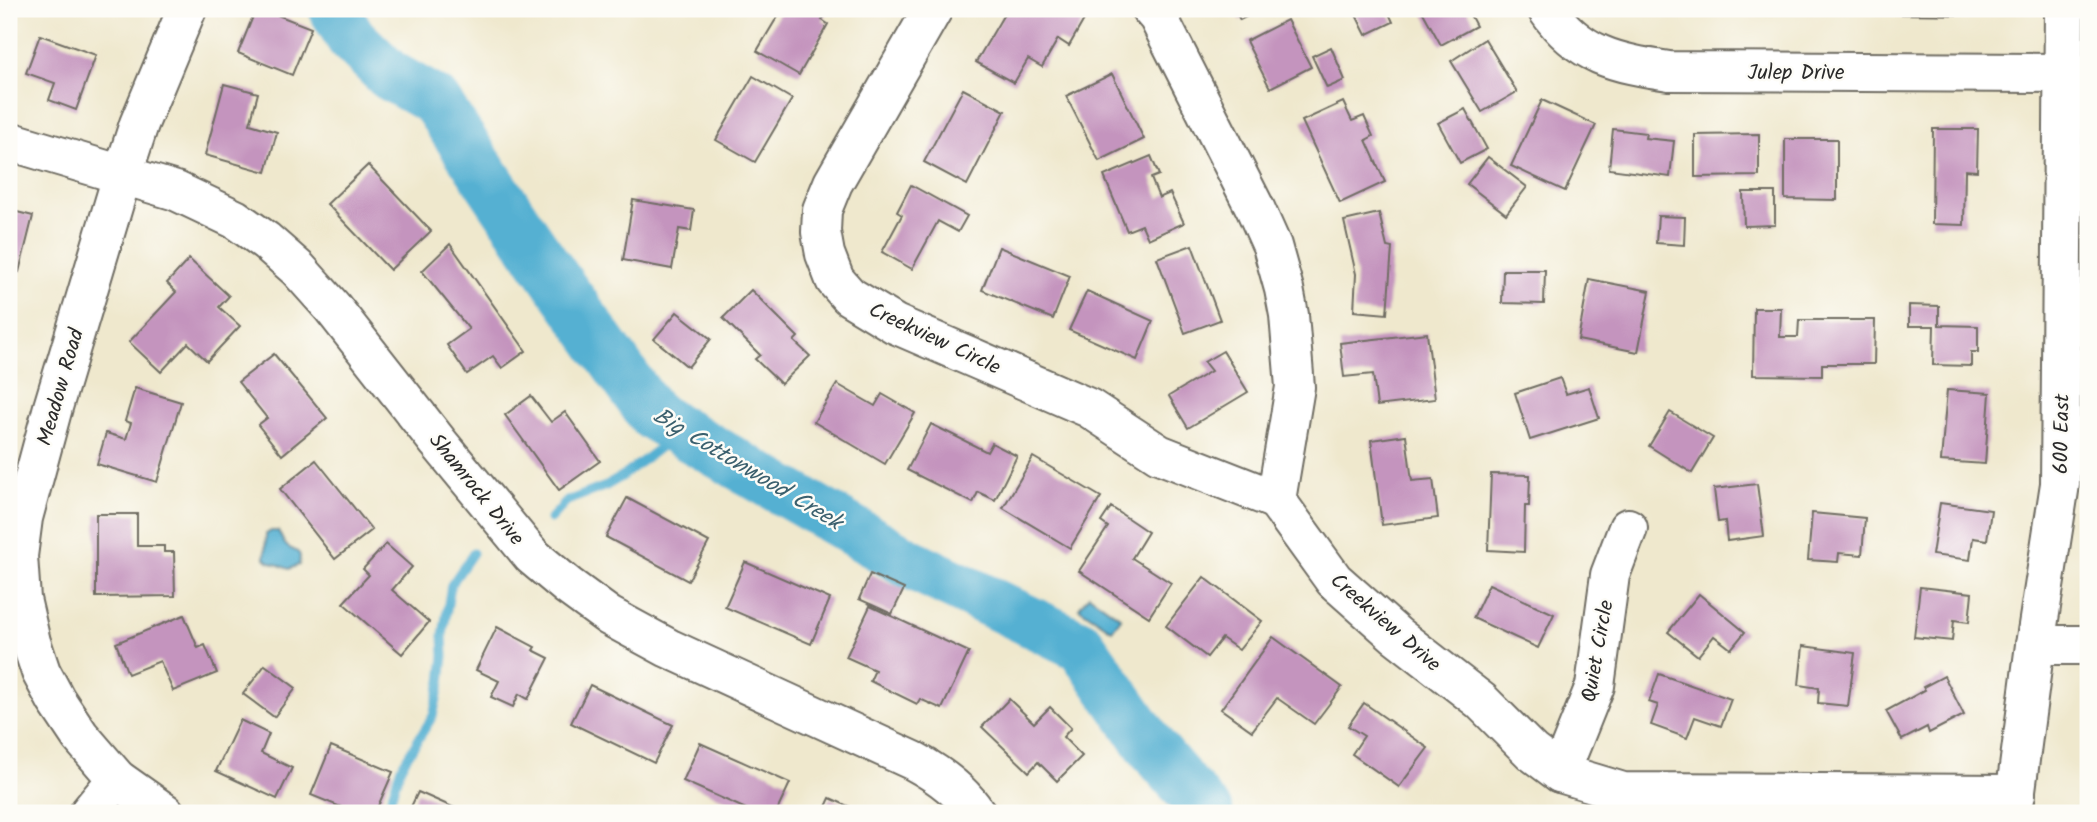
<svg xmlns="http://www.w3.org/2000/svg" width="2097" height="822" viewBox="0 0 2097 822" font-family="Kalam,sans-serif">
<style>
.water{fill:#54b0d2;stroke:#406e7e;stroke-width:2}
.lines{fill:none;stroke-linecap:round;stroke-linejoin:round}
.stream{stroke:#54b0d2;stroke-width:9}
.river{stroke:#54b0d2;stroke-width:51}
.building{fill:#c494be}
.minor-casing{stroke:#706d64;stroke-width:42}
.minor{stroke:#fff;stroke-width:38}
.labels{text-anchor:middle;stroke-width:5;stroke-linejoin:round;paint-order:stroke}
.street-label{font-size:21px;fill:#2b2b2b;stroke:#fdfcf7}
.water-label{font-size:23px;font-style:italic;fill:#3b606e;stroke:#fdfcf7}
</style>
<rect width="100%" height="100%" fill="#fdfcf7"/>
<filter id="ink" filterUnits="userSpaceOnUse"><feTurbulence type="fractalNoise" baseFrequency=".0143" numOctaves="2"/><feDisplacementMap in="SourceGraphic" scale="14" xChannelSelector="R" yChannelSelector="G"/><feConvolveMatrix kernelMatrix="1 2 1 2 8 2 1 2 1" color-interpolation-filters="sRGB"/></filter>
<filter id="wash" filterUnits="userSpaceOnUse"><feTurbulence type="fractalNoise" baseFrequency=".00686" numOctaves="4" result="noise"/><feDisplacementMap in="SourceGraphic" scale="28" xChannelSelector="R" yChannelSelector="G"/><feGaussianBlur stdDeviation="1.57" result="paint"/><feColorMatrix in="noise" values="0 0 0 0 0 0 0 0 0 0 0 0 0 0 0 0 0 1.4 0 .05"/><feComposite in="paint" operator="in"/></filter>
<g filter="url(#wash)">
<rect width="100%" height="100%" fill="#efe8cd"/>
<!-- water -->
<g class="water">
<path d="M271,531H278C281,535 283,544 288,547C297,553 302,549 299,565L289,569L268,561L265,558L266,534Z"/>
<polygon points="1089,595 1121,618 1112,630 1079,608"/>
</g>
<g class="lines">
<!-- stream -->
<g class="stream">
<polyline points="550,519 567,501 606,486 623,476 663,445 676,430"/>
<polyline points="386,813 401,767 433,716 441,682 444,656 443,635 451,585 473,553"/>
</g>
<!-- river -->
<polyline class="river" points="334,9 351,38 389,75 435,101 533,247 652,415 907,562 1081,646 1152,748 1208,813"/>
</g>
<g id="blocks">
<!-- building -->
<g class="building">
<polygon points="256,9 262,9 311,28 292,75 238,53"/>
<polygon points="782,9 829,9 822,20 828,24 799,75 757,51"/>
<polygon points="1007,9 1085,9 1089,11 1069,46 1058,39 1042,67 1028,59 1014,83 976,62"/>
<polygon points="1234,9 1261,9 1240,20"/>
<polygon points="1353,9 1387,9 1393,22 1366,35"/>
<polygon points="1421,9 1467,9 1476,26 1441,45"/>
<polygon points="1890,9 1981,9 1981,15 1890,14"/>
<polygon points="1287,20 1311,67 1270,88 1246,41"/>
<polygon points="40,35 96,55 76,110 49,100 55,83 26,73"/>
<polygon points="1485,39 1517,92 1482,112 1451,61"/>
<polygon points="1331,47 1345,80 1327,88 1312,56"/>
<polygon points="1112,74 1144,139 1099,161 1066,96"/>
<polygon points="753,76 792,99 755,162 716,140"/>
<polygon points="224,84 258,93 250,124 277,132 266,172 205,155"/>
<polygon points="963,89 1005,111 967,185 924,162"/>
<polygon points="1542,100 1596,125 1565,191 1511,166"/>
<polygon points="1343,102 1352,121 1364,116 1373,136 1366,140 1385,182 1340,203 1302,121"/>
<polygon points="1465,109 1487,149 1460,163 1438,123"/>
<polygon points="1613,129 1646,133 1645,138 1674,141 1670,177 1609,169"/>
<polygon points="1933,129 1978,129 1977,171 1965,170 1964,225 1932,224"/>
<polygon points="1759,134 1759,176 1695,177 1695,135"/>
<polygon points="1785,139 1837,139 1837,200 1785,199"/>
<polygon points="1151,156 1159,175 1151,178 1159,198 1170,193 1184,223 1148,239 1142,225 1127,231 1104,176"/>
<polygon points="1488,157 1527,187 1506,214 1467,184"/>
<polygon points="368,165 431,231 390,270 327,204"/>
<polygon points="911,185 967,216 958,232 938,221 912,269 882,252 902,215 897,212"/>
<polygon points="1743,192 1775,192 1775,225 1744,226"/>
<polygon points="633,200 694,210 691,231 679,229 672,269 623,260"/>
<polygon points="9,210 33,216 19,272 9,269"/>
<polygon points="1379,213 1387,247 1392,248 1387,314 1354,311 1356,274 1344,221"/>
<polygon points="1658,216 1685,217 1684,245 1656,243"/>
<polygon points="450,244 526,351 502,368 493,356 467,374 447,345 469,329 422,271"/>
<polygon points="1192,245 1220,320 1185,333 1157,258"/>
<polygon points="999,247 1070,276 1053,319 982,290"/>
<polygon points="189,259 229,296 219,307 240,326 207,361 188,343 161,372 129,342 176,292 167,283"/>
<polygon points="1503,270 1545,270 1544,304 1502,303"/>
<polygon points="1589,279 1650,291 1638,352 1578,340"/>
<polygon points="751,290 798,337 794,341 810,356 781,384 755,359 760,355 723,318"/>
<polygon points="1087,291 1153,321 1137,360 1069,330"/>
<polygon points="1909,305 1939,306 1939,325 1978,326 1978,352 1971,352 1971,366 1933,365 1934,326 1909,326"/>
<polygon points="1754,308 1781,308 1780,337 1798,337 1799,320 1875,320 1874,364 1822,364 1822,376 1753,375"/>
<polygon points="677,312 711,339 688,367 654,339"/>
<polygon points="1427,333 1435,399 1377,406 1373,374 1344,377 1340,343"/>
<polygon points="1223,351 1248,392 1188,428 1169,396 1211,371 1204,362"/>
<polygon points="274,354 327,418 282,455 258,425 267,418 238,382"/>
<polygon points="1560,378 1566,394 1589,387 1599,418 1530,440 1515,393"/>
<polygon points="837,384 875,406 882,394 915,413 885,464 814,422"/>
<polygon points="135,388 181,402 157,482 97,464 106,433 126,439 131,423 125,421"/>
<polygon points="1947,390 1990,393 1985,464 1941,461"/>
<polygon points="531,396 551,422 565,412 600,461 559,490 505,415"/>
<polygon points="1670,412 1713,438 1692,473 1649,446"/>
<polygon points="931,424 987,452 992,443 1017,456 995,500 978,492 973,503 907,470"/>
<polygon points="1406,435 1412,481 1433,479 1438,518 1382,525 1371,440"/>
<polygon points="1033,457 1101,497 1070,548 1003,508"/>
<polygon points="316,460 372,530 335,559 280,489"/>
<polygon points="1491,474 1530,475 1529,506 1525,506 1524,552 1488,550"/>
<polygon points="1757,484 1764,536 1727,541 1725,521 1718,522 1714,489"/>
<polygon points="627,498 709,542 688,581 606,537"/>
<polygon points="1940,503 1991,510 1987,540 1973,538 1970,560 1932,555"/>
<polygon points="1111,507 1148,532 1132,558 1171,583 1149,617 1079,571 1108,527 1101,522"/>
<polygon points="1812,513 1865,518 1862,555 1839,553 1838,562 1808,560"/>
<polygon points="96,514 137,514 137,546 164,546 164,552 174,552 175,596 96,597"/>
<polygon points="386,544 412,567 392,590 429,622 402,654 343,603 369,575 363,569"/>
<polygon points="745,562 830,599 811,644 725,607"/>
<polygon points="870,574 904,589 892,614 859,599"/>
<polygon points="1204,577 1262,621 1239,650 1222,638 1207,657 1166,626"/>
<polygon points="1489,584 1554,614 1538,648 1473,618"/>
<polygon points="1920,587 1972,593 1969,622 1954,620 1952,641 1914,637"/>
<polygon points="1699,594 1745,632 1731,649 1714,636 1698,656 1668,632"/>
<polygon points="870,606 969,652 942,709 920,699 917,704 870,681 875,670 846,657"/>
<polygon points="184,615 198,648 205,645 217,673 173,691 160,661 128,674 116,643"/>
<polygon points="497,627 535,647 533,650 549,658 528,699 519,694 513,707 491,697 499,681 476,670"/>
<polygon points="1273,637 1342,687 1314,724 1277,698 1252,731 1221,709"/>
<polygon points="1803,646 1855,653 1848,706 1818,703 1819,688 1799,685"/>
<polygon points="265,665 296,688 274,717 243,694"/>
<polygon points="1659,674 1731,699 1721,726 1695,717 1687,738 1651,725 1658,705 1649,702"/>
<polygon points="1944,676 1964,715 1929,733 1927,727 1902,740 1886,711 1925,690 1923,687"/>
<polygon points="590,685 673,725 654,763 571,723"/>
<polygon points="1009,699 1034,723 1050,707 1071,728 1063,737 1082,756 1057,781 1038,762 1029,772 982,727"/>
<polygon points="1364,703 1428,748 1399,787 1352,754 1364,736 1348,726"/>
<polygon points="240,720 269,734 261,753 292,768 277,799 216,771"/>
<polygon points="700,743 790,783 776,813 755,813 683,781"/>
<polygon points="331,746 393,772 375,813 339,813 341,807 311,795"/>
<polygon points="418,792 466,813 408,813"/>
<polygon points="830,798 857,810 856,813 823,813"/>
</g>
</g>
</g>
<g filter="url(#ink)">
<use href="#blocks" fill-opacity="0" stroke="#706d64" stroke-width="2"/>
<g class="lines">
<!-- minor casing -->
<g class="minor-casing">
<g id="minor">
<polyline points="933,9 833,183 822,210 821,232 825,254 835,280 849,296 895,324 1089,408 1159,454 1276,500"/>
<polyline points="1151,9 1158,17 1255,208 1272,246 1284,289 1289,315 1295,387 1276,500 1334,580 1396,635 1481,701 1532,752 1560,773 1623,792 2016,794"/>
<path d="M1547,9C1579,56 1616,63 1669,71L2065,73"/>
<path d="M9,141L176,191L235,219L266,241L298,269L332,307L438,442L532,556L568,586L609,616L668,648L914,761C938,774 961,790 976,813"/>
<polyline points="2035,645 2088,645"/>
<polyline points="1560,773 1595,686 1610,575 1628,528"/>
<polyline points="89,813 117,779"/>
<polyline points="165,813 117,779 80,736 56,700 41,672 31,642 21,599 18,556 23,518 53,407 123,173 139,124 187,9"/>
<polyline points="2013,813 2035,645 2060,484 2064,9"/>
</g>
</g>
<!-- minor -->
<use href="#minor" class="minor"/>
</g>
</g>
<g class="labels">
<!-- street labels -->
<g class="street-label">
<text x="1796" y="79">Julep Drive</text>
<text transform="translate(935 338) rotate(25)" y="7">Creekview Circle</text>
<text transform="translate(60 387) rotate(-74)" y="7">Meadow Road</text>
<text transform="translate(2061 434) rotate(-89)" y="7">600 East</text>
<text transform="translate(477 489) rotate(51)" y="7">Shamrock Drive</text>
<text transform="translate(1386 622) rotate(41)" y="7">Creekview Drive</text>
<text transform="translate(1597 651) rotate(-80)" y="7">Quiet Circle</text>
</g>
<!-- water labels -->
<g class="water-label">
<text transform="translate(748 468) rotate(31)" y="8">Big Cottonwood Creek</text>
</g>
</g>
<!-- margin -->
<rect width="2097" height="822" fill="none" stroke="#fdfcf7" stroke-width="35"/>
</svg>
